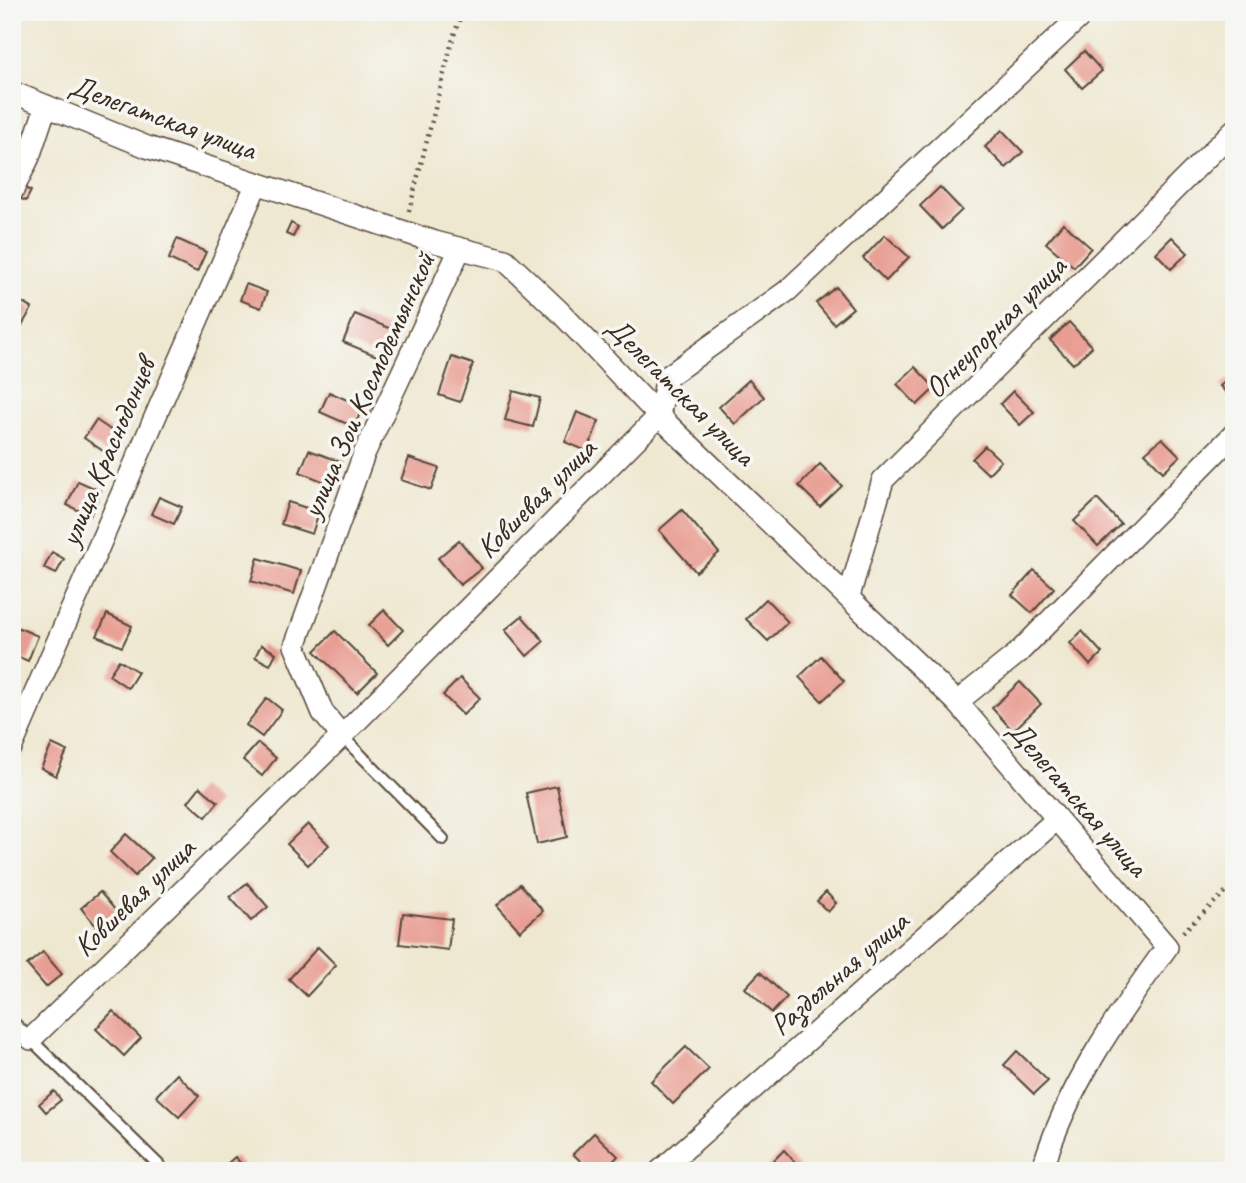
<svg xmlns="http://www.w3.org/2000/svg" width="1246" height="1183" viewBox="0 0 1246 1183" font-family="Caveat,sans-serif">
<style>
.building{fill:#e89c92}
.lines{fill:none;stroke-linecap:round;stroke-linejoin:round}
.lane-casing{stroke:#564639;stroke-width:14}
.street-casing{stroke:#564639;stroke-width:24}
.path{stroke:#564639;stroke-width:4.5;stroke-dasharray:2 5;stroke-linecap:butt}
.lane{stroke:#fff;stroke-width:10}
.street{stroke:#fff;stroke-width:21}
.labels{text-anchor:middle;stroke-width:7;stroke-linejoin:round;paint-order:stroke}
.street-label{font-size:30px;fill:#3b2a1e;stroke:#f6f6f2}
</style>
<rect width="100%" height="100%" fill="#f6f6f2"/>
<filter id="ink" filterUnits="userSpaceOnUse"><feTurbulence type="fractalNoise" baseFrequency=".0143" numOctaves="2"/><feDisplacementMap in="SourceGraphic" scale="14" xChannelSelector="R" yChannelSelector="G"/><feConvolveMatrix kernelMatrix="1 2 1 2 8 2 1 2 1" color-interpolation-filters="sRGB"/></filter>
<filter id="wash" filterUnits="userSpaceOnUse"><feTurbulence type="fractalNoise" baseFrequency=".00686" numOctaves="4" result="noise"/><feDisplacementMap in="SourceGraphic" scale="28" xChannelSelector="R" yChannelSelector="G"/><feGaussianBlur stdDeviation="1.57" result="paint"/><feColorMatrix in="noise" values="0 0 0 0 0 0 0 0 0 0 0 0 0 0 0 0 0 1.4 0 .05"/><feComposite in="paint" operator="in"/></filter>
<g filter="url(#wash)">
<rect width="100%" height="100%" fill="#efe8d1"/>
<g id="blocks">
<!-- building -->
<g class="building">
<polygon points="1084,51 1102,71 1082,88 1065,69"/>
<polygon points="1002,130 1023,152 1006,168 985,147"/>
<polygon points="19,185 31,191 26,201 14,196"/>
<polygon points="940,187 962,210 942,229 920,206"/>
<polygon points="291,223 298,227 293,237 286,234"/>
<polygon points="1063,223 1091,248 1074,267 1046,243"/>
<polygon points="885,235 909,257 886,281 863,258"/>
<polygon points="1172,237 1188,253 1171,269 1156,253"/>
<polygon points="177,239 206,252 197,272 169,259"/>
<polygon points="246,284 267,292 261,308 240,300"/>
<polygon points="836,287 853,308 834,324 816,303"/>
<polygon points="12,296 32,308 21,327 12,322"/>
<polygon points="355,314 396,331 384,359 343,342"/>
<polygon points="1069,322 1092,347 1073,364 1050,340"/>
<polygon points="452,357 473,364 460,402 439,395"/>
<polygon points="915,367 935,388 917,405 897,384"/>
<polygon points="1234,374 1234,401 1220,386"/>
<polygon points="749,380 764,397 735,424 719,407"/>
<polygon points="513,391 540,398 533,427 505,420"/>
<polygon points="1013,391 1034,412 1020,425 1000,404"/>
<polygon points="329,392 363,407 354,427 320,412"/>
<polygon points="577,412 599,421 587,451 565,442"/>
<polygon points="96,420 121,437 109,455 84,438"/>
<polygon points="1162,438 1180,456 1163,472 1145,453"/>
<polygon points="985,446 1001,461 988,474 972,459"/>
<polygon points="309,450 341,462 332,485 300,472"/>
<polygon points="409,458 439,468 431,490 401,480"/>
<polygon points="820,464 842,486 820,507 799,486"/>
<polygon points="78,481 101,491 90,516 67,505"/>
<polygon points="159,497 182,507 174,524 151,514"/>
<polygon points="1097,499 1121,524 1098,546 1074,521"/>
<polygon points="288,502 319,512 312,534 281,524"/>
<polygon points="682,510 719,553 696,572 659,530"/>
<polygon points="459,540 482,568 460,585 438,558"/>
<polygon points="52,552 64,559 56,574 44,568"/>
<polygon points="258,558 301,571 294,594 251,581"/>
<polygon points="1034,570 1054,588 1032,613 1012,595"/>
<polygon points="766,599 788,622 768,641 746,619"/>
<polygon points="384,610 403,630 388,645 369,625"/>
<polygon points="107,614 132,626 122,647 97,636"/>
<polygon points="522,616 544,641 527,656 505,630"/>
<polygon points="12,625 38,636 28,661 12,654"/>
<polygon points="335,631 377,673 357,693 315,651"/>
<polygon points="1082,631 1102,653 1090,665 1070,643"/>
<polygon points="261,645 276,653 270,665 255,657"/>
<polygon points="821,656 844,681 822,701 799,677"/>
<polygon points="119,660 138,672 128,688 109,675"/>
<polygon points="460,678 480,698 463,715 443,695"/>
<polygon points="1020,682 1041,704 1013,731 992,708"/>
<polygon points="267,698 282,710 262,737 246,725"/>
<polygon points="258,743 276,758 262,776 243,760"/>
<polygon points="52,744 67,751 56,776 41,768"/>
<polygon points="557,786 567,837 537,844 526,793"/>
<polygon points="200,787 218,802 206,817 188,802"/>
<polygon points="308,824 329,845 308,865 287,844"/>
<polygon points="126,834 152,858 135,876 110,852"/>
<polygon points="247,883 268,907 251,921 230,897"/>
<polygon points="520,884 543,911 520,931 497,905"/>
<polygon points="100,892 121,917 102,933 81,908"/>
<polygon points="826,892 836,903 828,912 817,901"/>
<polygon points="403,913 452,919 448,950 399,944"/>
<polygon points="318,947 336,965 307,996 289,979"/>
<polygon points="43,952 62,974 46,987 27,965"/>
<polygon points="760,972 787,997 772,1013 745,988"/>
<polygon points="113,1011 141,1038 124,1056 96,1029"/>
<polygon points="686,1047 709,1069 673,1104 651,1081"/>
<polygon points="1017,1051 1048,1081 1034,1094 1004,1065"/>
<polygon points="177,1074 199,1096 179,1117 156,1096"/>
<polygon points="54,1091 61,1100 46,1112 39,1104"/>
<polygon points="594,1133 618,1156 604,1171 591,1171 573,1154"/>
<polygon points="784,1150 803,1171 763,1171"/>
<polygon points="235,1157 246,1169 222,1171 221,1169"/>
</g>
</g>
</g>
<g filter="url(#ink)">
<use href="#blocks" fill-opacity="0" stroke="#564639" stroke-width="2"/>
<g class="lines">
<!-- lane casing -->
<g class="lane-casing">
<g id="lane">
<polyline points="342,736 443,839"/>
<polyline points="12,1021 165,1171"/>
</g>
</g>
<!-- street casing -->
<g class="street-casing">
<g id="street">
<path d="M12,92L147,147L435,242L505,260L560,312L659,416L957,702L1167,947C1117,1016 1066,1088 1042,1171"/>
<polyline points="12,192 29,157 46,106"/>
<polyline points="849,596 883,480 1234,130"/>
<polyline points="957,702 1018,653 1234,434"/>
<polyline points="342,736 323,713 295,646 364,454 460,249"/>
<polyline points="12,746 257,183"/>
<polyline points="31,1039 342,736 659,416 667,377 787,291 1085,12"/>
<polyline points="660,1171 1057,819"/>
</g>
</g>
<!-- path -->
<g class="path">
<polyline points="409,211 453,38 462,12"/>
<polyline points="1183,932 1234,884"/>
</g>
<!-- lane -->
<use href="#lane" class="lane"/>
<!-- street -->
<use href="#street" class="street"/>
</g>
</g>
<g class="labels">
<!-- street labels -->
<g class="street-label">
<text transform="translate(163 117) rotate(20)" y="10">Делегатская улица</text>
<text transform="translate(995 327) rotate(-45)" y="10">Огнеупорная улица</text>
<text transform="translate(368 385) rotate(-66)" y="10">улица Зои Космодемьянской</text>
<text transform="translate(681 391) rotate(45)" y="10">Делегатская улица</text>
<text transform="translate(107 452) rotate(-67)" y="10">улица Краснодонцев</text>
<text transform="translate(536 498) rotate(-45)" y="10">Ковшевая улица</text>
<text transform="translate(1078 798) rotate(49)" y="10">Делегатская улица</text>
<text transform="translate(134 897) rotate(-44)" y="10">Ковшевая улица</text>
<text transform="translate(839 973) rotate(-41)" y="10">Раздольная улица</text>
</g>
</g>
<!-- margin -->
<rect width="1246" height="1183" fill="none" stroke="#f6f6f2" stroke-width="42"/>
</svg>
